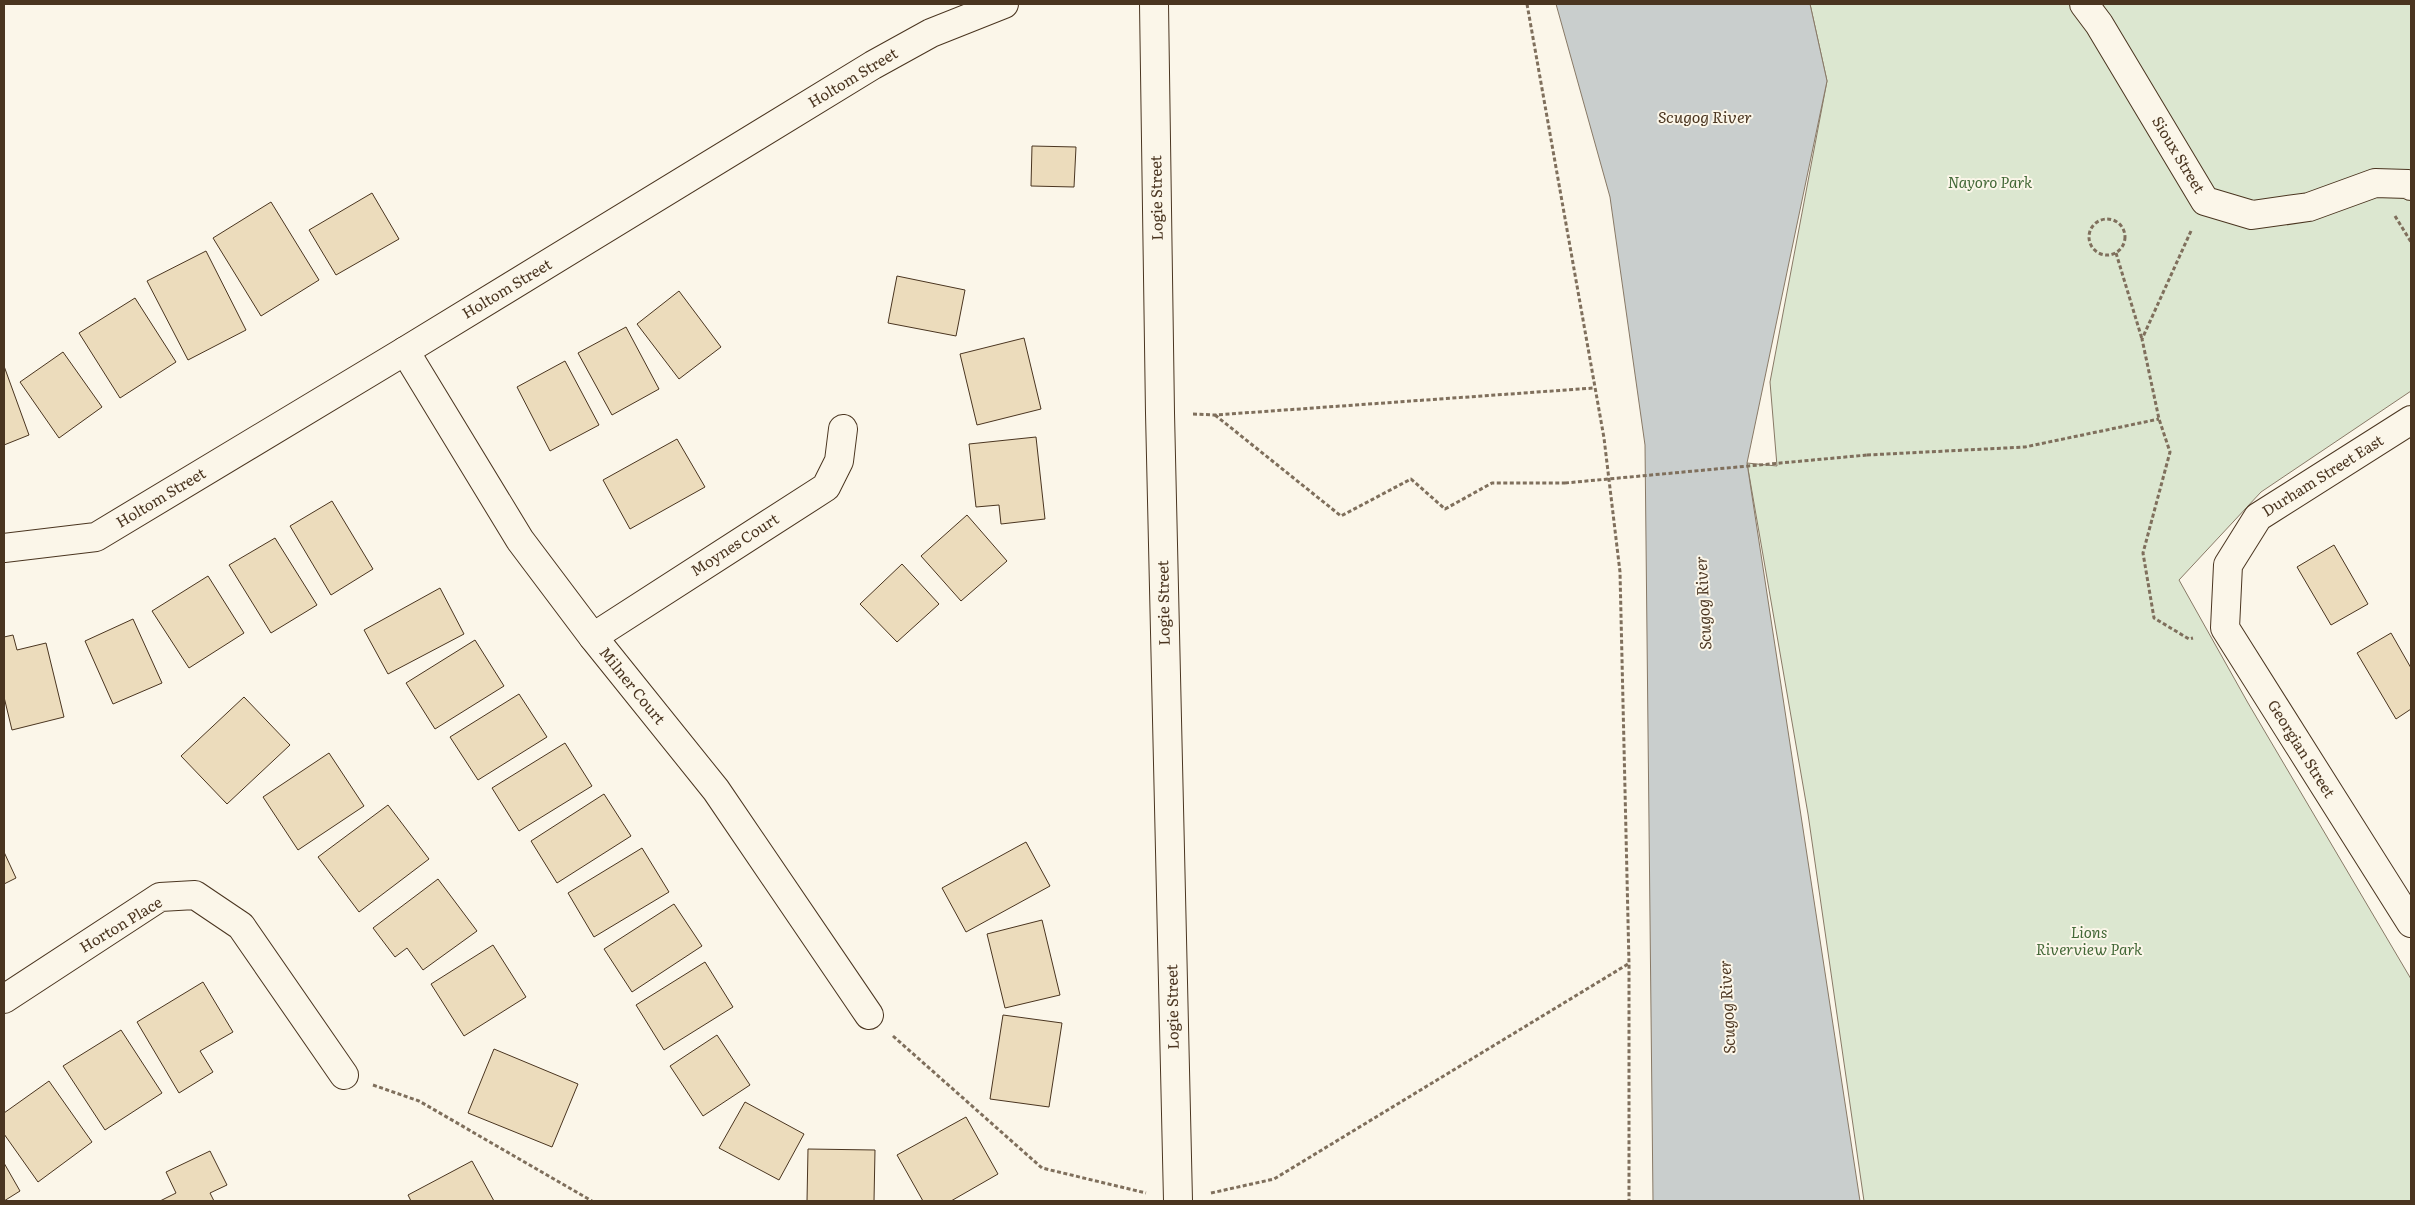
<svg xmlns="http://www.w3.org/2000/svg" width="2415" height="1205" viewBox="0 0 2415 1205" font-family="Literata,serif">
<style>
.green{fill:#dce7d0;stroke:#887966}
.water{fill:#c9cecd;stroke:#887966}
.building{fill:#ecdcbc;stroke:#4a3520}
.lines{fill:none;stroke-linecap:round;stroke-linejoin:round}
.minor-casing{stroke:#4a3520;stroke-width:30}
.path{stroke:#7f6f5c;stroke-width:3;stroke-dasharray:4 2.5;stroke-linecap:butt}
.minor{stroke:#fbf6e9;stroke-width:28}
.path-bridge{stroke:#7f6f5c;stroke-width:3;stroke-dasharray:4 2.5;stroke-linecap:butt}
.labels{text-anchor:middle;stroke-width:4;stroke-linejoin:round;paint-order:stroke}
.street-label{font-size:15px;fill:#4a3520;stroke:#fbf6e9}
.park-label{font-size:15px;font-style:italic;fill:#436837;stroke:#fbf6e9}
.water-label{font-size:16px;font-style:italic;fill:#4a3520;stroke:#fbf6e9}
</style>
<rect width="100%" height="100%" fill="#fbf6e9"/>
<!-- green -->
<polygon class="green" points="1810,4 2411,4 2411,391 2261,492 2179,580 2248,703 2411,979 2411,1201 1864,1201 1808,814 1747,463 1777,466 1770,382 1827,81"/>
<!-- water -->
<polygon class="water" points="1556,4 1810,4 1827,81 1747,463 1860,1201 1653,1201 1645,445 1610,197"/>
<!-- building -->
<g class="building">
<polygon points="1032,146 1076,147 1074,187 1031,186"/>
<polygon points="372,193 399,239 336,275 309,230"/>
<polygon points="271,202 319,280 261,316 213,238"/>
<polygon points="206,251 246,330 188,360 147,281"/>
<polygon points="897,276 965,290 956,336 888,323"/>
<polygon points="679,291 721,347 679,379 637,324"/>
<polygon points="135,298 176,362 120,398 79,333"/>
<polygon points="626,327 659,389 612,415 578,353"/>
<polygon points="1024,338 1041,409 977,425 960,354"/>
<polygon points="63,352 102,407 59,438 20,382"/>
<polygon points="565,361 599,425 550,451 517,387"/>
<polygon points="4,366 29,435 4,445"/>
<polygon points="1036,437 1045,519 1001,524 999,505 976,507 969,444"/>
<polygon points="677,439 705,487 630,529 603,480"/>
<polygon points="332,501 373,569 331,595 290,526"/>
<polygon points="967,515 1007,561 961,601 921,556"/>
<polygon points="275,538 317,605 271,633 229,565"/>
<polygon points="2334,545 2368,604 2331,625 2297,567"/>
<polygon points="902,564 939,604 897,642 860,604"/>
<polygon points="208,576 244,633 189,668 152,611"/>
<polygon points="440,588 464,634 388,674 364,630"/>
<polygon points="133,619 162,683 113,704 85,641"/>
<polygon points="2391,633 2411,668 2411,709 2396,719 2357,653"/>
<polygon points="13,635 17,650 46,643 64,717 12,730 4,697 4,637"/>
<polygon points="475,640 504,686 435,729 406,683"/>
<polygon points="519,694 547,737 478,780 450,737"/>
<polygon points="244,697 290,745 227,804 181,756"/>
<polygon points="565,743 592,786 519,831 492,788"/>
<polygon points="329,753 364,806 298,850 263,797"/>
<polygon points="604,794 631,836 557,883 531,841"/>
<polygon points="388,805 429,859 359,912 318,857"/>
<polygon points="1026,842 1050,886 966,932 942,888"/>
<polygon points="642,848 669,892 594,937 568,893"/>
<polygon points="4,852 16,878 4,884"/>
<polygon points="438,879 477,931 423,970 407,948 395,957 373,928"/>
<polygon points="674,904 702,946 632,992 604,949"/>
<polygon points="1042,920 1060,995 1005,1008 987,934"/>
<polygon points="493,945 526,997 464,1036 431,984"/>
<polygon points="705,962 733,1007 664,1050 636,1005"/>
<polygon points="203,982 233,1032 200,1051 213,1072 179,1093 137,1022"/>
<polygon points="1003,1015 1062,1023 1049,1107 990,1099"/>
<polygon points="121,1030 162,1093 105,1130 63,1066"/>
<polygon points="717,1035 750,1085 703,1116 670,1066"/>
<polygon points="494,1049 578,1084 552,1147 468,1113"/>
<polygon points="49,1081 92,1142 38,1182 4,1134 4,1113"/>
<polygon points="745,1102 804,1134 779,1180 719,1148"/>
<polygon points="966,1117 998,1174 951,1201 923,1201 897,1155"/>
<polygon points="808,1149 875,1150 874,1201 807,1201"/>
<polygon points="210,1151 227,1185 210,1193 214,1201 160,1201 176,1193 166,1172"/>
<polygon points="472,1161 494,1201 411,1201 408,1195"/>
<polygon points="4,1163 20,1191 4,1201"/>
</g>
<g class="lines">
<!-- minor casing -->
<g class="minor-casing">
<g id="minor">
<polyline points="1154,4 1160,413 1178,1201"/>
<polyline points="2084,4 2099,24 2205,201 2252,215 2309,207 2375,183 2408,184 2411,186"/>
<polyline points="405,351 520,540 593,637 716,790 869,1015"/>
<polyline points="2411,420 2258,517 2228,565 2225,628 2411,923"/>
<polyline points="4,548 96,537 405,351 873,65 931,33 1004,4"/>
<polyline points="593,637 826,487 839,461 843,429"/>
<polyline points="4,999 160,897 195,895 241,926 344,1075"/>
</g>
</g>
<!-- path -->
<g class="path">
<polyline points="1527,4 1604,438 1620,572 1629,964 1629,1201"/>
<polyline points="2395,216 2411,242"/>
<circle cx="2107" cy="237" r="18"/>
<polyline points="2191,231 2142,339 2159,419 2170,452 2143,553 2154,618 2189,639 2193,638"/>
<polyline points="2116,253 2142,339"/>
<polyline points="1193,414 1215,415 1594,388"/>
<polyline points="1215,415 1341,516 1411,479 1445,509 1492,483 1565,483"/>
<polyline points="1867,455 2025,447 2159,419"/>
<polyline points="893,1036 1042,1168 1146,1193"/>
<polyline points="373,1085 419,1101 592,1201"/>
<polyline points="1211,1193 1274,1179 1628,964"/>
</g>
<!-- minor -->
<use href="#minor" class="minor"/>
<!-- path-bridge -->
<polyline class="path-bridge" points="1565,483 1867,455"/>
</g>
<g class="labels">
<!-- street labels -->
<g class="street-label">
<text transform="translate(853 78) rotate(-31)" y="5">Holtom Street</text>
<text transform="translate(2178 155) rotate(59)" y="5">Sioux Street</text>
<text transform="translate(1157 198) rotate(-91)" y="5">Logie Street</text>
<text transform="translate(507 289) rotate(-31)" y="5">Holtom Street</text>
<text transform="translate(2323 476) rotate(-32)" y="5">Durham Street East</text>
<text transform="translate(161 498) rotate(-31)" y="5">Holtom Street</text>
<text transform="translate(735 545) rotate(-33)" y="5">Moynes Court</text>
<text transform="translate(1164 603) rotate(-91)" y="5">Logie Street</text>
<text transform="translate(632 686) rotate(51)" y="5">Milner Court</text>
<text transform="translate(2301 749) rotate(58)" y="5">Georgian Street</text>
<text transform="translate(121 925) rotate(-31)" y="5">Horton Place</text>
<text transform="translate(1173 1007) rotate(-91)" y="5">Logie Street</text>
</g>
<!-- park labels -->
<g class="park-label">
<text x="1990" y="188">Nayoro Park</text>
<text x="2089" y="938">Lions<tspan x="2089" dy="17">Riverview Park</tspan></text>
</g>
<!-- water labels -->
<g class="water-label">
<text x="1705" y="123">Scugog River</text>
<text transform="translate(1703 603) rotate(-93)" y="6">Scugog River</text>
<text transform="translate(1727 1007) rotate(-93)" y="6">Scugog River</text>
</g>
</g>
<!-- border -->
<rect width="2415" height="1205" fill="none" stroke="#4a3520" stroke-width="10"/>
</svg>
